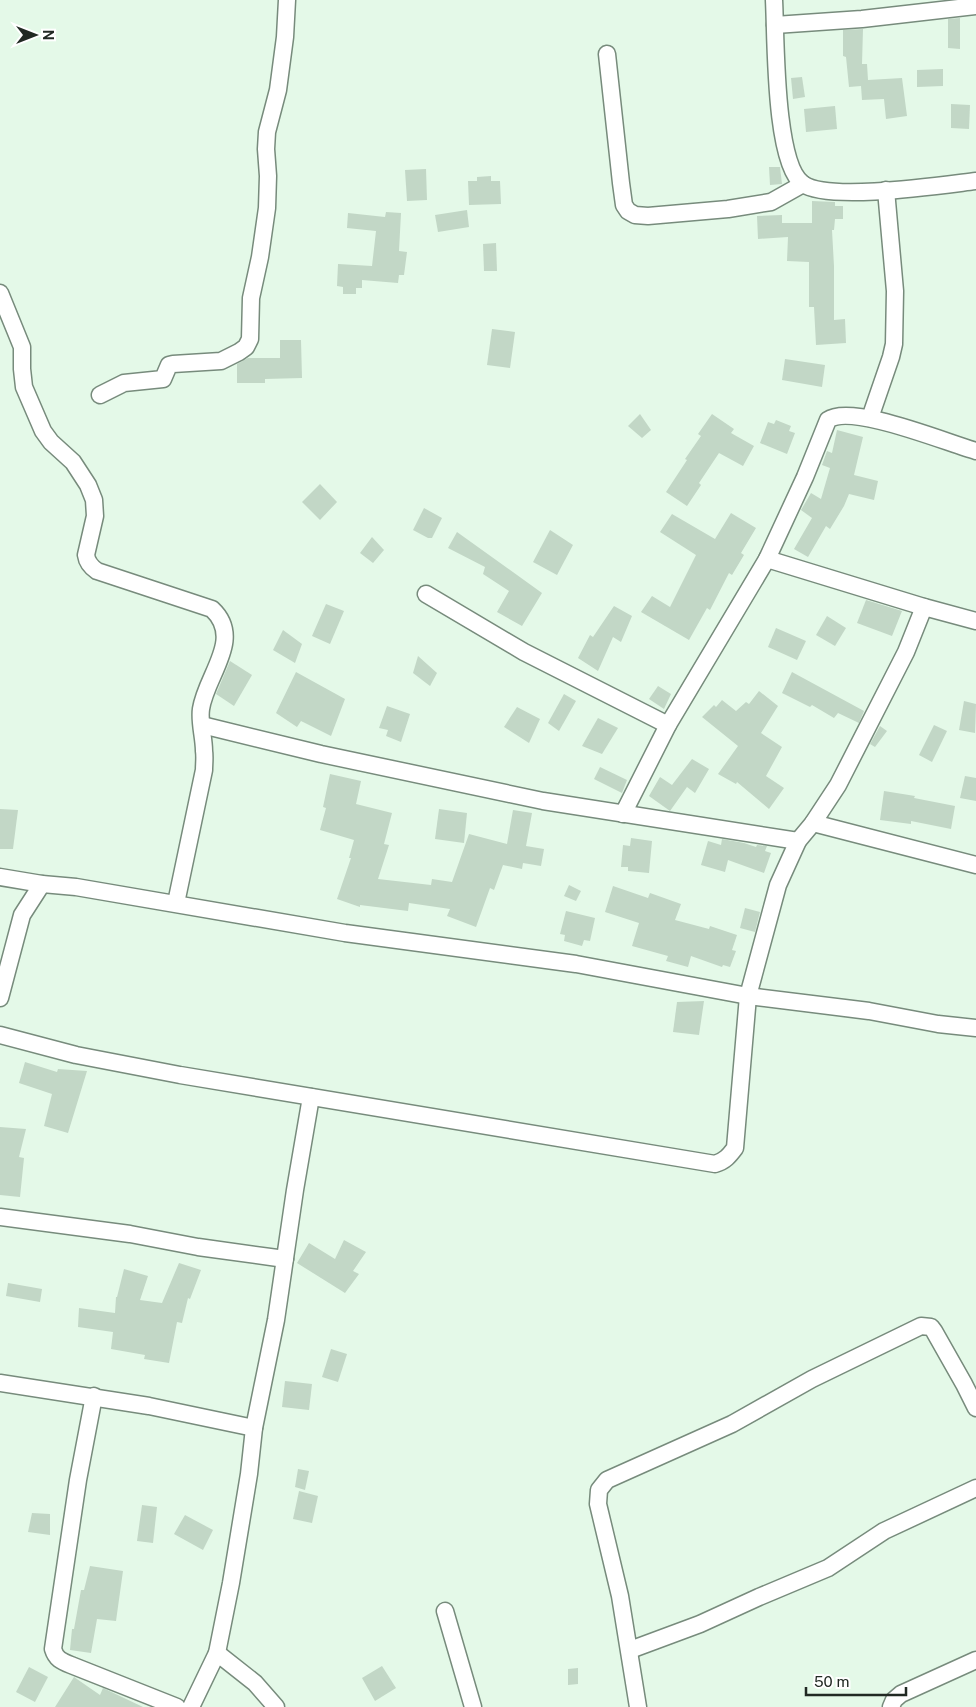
<svg xmlns="http://www.w3.org/2000/svg" width="976" height="1707" viewBox="0 0 976 1707" font-family="'Public Sans',sans-serif">
<style>
.building{fill:#c2d7c6}
.lines{fill:none;stroke-linecap:round;stroke-linejoin:round}
.minor-casing{stroke:#778b7c;stroke-width:19}
.minor{stroke:#fff;stroke-width:16}
</style>
<rect width="100%" height="100%" fill="#e4f9e8"/>
<!-- building -->
<g class="building">
<polygon points="960,18 960,49 948,48 948,19"/>
<polygon points="863,29 862,64 867,64 868,80 902,78 907,116 886,119 884,99 862,100 861,86 849,87 846,57 843,56 843,30"/>
<polygon points="943,69 943,86 917,87 917,70"/>
<polygon points="802,77 805,97 793,99 791,78"/>
<polygon points="951,104 970,105 969,129 951,128"/>
<polygon points="835,106 837,129 806,132 804,109"/>
<polygon points="769,167 780,167 782,184 770,185"/>
<polygon points="426,169 427,200 407,201 405,170"/>
<polygon points="491,176 491,181 500,181 501,204 469,205 468,181 477,181 477,177"/>
<polygon points="812,201 835,202 835,206 843,206 843,219 835,219 834,230 832,230 834,266 834,320 845,319 846,343 816,345 814,307 809,307 809,262 787,261 788,237 758,239 757,216 782,215 782,223 812,223"/>
<polygon points="467,210 469,227 438,232 435,215"/>
<polygon points="386,212 401,213 399,251 407,252 404,275 399,275 398,283 362,280 362,288 356,288 356,294 343,294 343,287 337,286 338,264 372,266 376,231 347,228 348,213 385,217"/>
<polygon points="496,243 497,271 484,271 483,244"/>
<polygon points="492,329 515,332 510,368 487,365"/>
<polygon points="280,340 301,340 302,378 265,379 265,383 237,383 237,364 248,358 280,358"/>
<polygon points="785,359 825,365 822,387 782,380"/>
<polygon points="640,414 651,430 642,438 628,426"/>
<polygon points="712,414 734,429 731,433 754,446 743,466 719,453 699,483 701,485 687,506 666,492 687,460 685,459 701,436 698,434"/>
<polygon points="776,420 791,426 789,431 795,433 787,454 760,443 768,422 774,424"/>
<polygon points="837,430 863,437 854,475 878,481 874,500 849,494 844,506 830,529 826,526 808,557 794,549 812,518 801,510 811,493 821,499 830,468 822,465 827,451 832,453"/>
<polygon points="320,484 337,502 320,520 302,502"/>
<polygon points="424,508 442,518 432,538 428,538 413,530"/>
<polygon points="731,513 756,528 741,553 744,555 732,575 729,573 710,610 707,608 689,640 641,612 652,596 670,607 696,555 660,532 672,514 715,539"/>
<polygon points="550,530 573,545 557,575 533,562"/>
<polygon points="457,532 542,593 522,626 497,612 509,591 483,574 485,567 448,548"/>
<polygon points="372,537 384,550 373,563 360,553"/>
<polygon points="866,600 902,611 892,636 857,623"/>
<polygon points="326,604 344,611 330,644 312,636"/>
<polygon points="614,606 632,616 621,642 613,637 598,671 578,658 590,635 593,637"/>
<polygon points="827,616 846,628 835,646 816,635"/>
<polygon points="776,628 806,641 797,660 768,647"/>
<polygon points="283,630 302,644 295,663 273,650"/>
<polygon points="418,656 437,673 430,686 413,673"/>
<polygon points="230,661 252,675 234,706 216,694"/>
<polygon points="296,672 345,699 331,736 301,721 297,727 276,713"/>
<polygon points="792,672 864,711 859,723 838,713 834,718 812,705 810,707 782,693"/>
<polygon points="658,686 671,694 664,709 649,699"/>
<polygon points="759,691 778,706 761,733 782,747 766,776 784,788 769,809 737,782 736,784 718,774 738,746 702,717 714,705 716,707 722,700 736,711 746,702 749,704"/>
<polygon points="564,694 576,701 559,731 548,723"/>
<polygon points="964,701 976,704 975,733 959,730"/>
<polygon points="387,706 410,714 401,742 386,736 388,730 379,728"/>
<polygon points="517,707 540,719 529,743 504,727"/>
<polygon points="598,718 618,728 602,754 582,746"/>
<polygon points="934,725 947,731 932,762 919,755"/>
<polygon points="880,726 887,731 875,747 870,744"/>
<polygon points="692,759 709,769 695,793 687,787 670,811 649,796 660,777 672,785"/>
<polygon points="600,767 627,780 622,793 594,779"/>
<polygon points="330,774 361,781 356,804 392,813 384,844 389,845 378,879 431,885 432,879 452,882 469,834 507,844 513,810 532,813 526,846 544,849 541,866 523,863 522,869 503,865 494,890 490,888 476,927 447,916 450,909 409,903 408,911 360,905 360,907 337,899 351,858 349,858 354,840 320,830 326,808 323,807"/>
<polygon points="965,776 976,778 976,801 960,798"/>
<polygon points="884,791 915,796 914,798 955,806 951,829 911,821 911,824 880,820"/>
<polygon points="0,809 18,810 13,849 0,849"/>
<polygon points="439,809 467,813 464,843 435,839"/>
<polygon points="631,838 652,841 649,873 628,871 628,867 621,867 623,845 630,846"/>
<polygon points="722,839 744,843 756,847 757,845 767,846 765,851 771,853 764,873 728,860 725,872 701,865 708,841 721,845"/>
<polygon points="569,885 581,891 576,901 564,896"/>
<polygon points="613,886 648,898 650,893 681,904 675,920 709,929 710,926 737,935 732,950 736,951 730,967 723,965 722,967 691,956 688,967 666,961 668,956 632,946 639,923 605,912"/>
<polygon points="745,908 760,912 755,932 740,928"/>
<polygon points="566,911 595,918 590,941 584,940 582,946 564,941 565,935 560,934"/>
<polygon points="704,1001 699,1035 673,1032 677,1002"/>
<polygon points="25,1062 57,1072 58,1069 87,1071 68,1133 44,1126 52,1094 19,1083"/>
<polygon points="0,1127 26,1129 19,1157 24,1158 20,1197 0,1195"/>
<polygon points="344,1240 366,1252 353,1271 359,1274 345,1293 297,1263 309,1243 335,1259"/>
<polygon points="179,1263 201,1270 190,1299 188,1298 182,1323 177,1322 169,1363 144,1359 145,1355 111,1349 113,1332 78,1327 79,1308 115,1313 116,1297 117,1297 124,1269 148,1276 140,1300 162,1303"/>
<polygon points="8,1283 42,1289 40,1302 6,1296"/>
<polygon points="331,1349 347,1354 338,1382 322,1377"/>
<polygon points="285,1381 312,1384 309,1410 282,1407"/>
<polygon points="298,1469 309,1471 305,1490 295,1487"/>
<polygon points="299,1491 318,1496 312,1523 293,1519"/>
<polygon points="142,1505 157,1507 153,1543 137,1541"/>
<polygon points="32,1513 50,1514 50,1535 28,1532"/>
<polygon points="185,1515 213,1530 203,1550 174,1534"/>
<polygon points="90,1566 123,1571 116,1621 97,1619 91,1653 70,1650 72,1629 74,1629 81,1590 84,1590"/>
<polygon points="382,1666 396,1688 375,1701 362,1678"/>
<polygon points="29,1667 48,1677 35,1702 16,1692"/>
<polygon points="578,1668 578,1684 568,1685 568,1669"/>
<polygon points="74,1677 100,1695 103,1688 143,1707 55,1707"/>
</g>
<g class="lines">
<!-- minor casing -->
<g class="minor-casing">
<g id="minor">
<path d="M774,0C776,36 774,164 803,184C829,202 942,185 976,181"/>
<polyline points="775,25 862,19 976,6"/>
<polyline points="607,54 621,183 624,205 628,211 635,215 648,216 728,209 771,202 803,184"/>
<path d="M0,293L22,347V369L24,387L43,431L51,442L73,462L88,485L94,500L95,516L86,555C87,562 91,567 97,571L212,609C244,639 206,675 201,709C199,722 204,737 204,751C205,757 204,764 204,770L176,903"/>
<polyline points="100,395 124,383 163,379 169,365 173,364 221,361 239,352 246,347 250,339 251,298 260,257 267,208 268,176 266,149 267,132 278,90 285,37 287,0"/>
<polyline points="870,418 891,357 894,344 895,291 886,190"/>
<polyline points="767,559 924,607 976,621"/>
<polyline points="426,594 524,652 668,725"/>
<polyline points="202,725 321,754 543,801 798,841"/>
<path d="M623,814L668,725L767,559L805,477L828,420C851,403 947,443 976,451"/>
<polyline points="813,823 976,865"/>
<polyline points="0,877 42,884 76,887 345,933 576,964 748,996 869,1011 938,1024 976,1028"/>
<polyline points="0,998 22,915 42,884"/>
<path d="M0,1035L76,1055L180,1075L715,1164C725,1161 729,1156 735,1148L748,996L778,885L798,841L813,823L838,785L906,652L924,607"/>
<polyline points="0,1217 130,1234 198,1247 285,1259"/>
<polyline points="0,1383 149,1406 254,1428"/>
<path d="M94,1396L78,1480L53,1649C56,1659 61,1661 71,1665L177,1707"/>
<polyline points="445,1611 473,1707"/>
<polyline points="630,1650 700,1624 759,1597 828,1568 884,1531 976,1488"/>
<polyline points="217,1653 255,1683 276,1707"/>
<polyline points="191,1707 217,1653 231,1583 249,1474 254,1428 276,1320 295,1190 311,1097"/>
<polyline points="638,1707 620,1596 598,1504 599,1490 607,1480 732,1424 812,1379 921,1326 931,1327 934,1331 964,1384 976,1408"/>
<polyline points="891,1707 894,1700 901,1694 976,1660"/>
</g>
</g>
<!-- minor -->
<use href="#minor" class="minor"/>
</g>
<!-- north arrow -->
<g transform="translate(35 35) rotate(90)" stroke="#ffffff" stroke-width="4" paint-order="stroke">
<path d="M0-4L9 19L0 12L-9 19Z" fill="#212923"/>
<text y="-8" font-size="14" font-weight="bold" text-anchor="middle" fill="#212923">N</text>
</g>
<!-- scale -->
<path d="M806 1687v8h100v-8" fill="none" stroke="#212923" stroke-width="2.5"/>
<text x="814" y="1687" font-size="15" fill="#212923" stroke="#ffffff" stroke-width="4" paint-order="stroke">50 m</text>
</svg>
